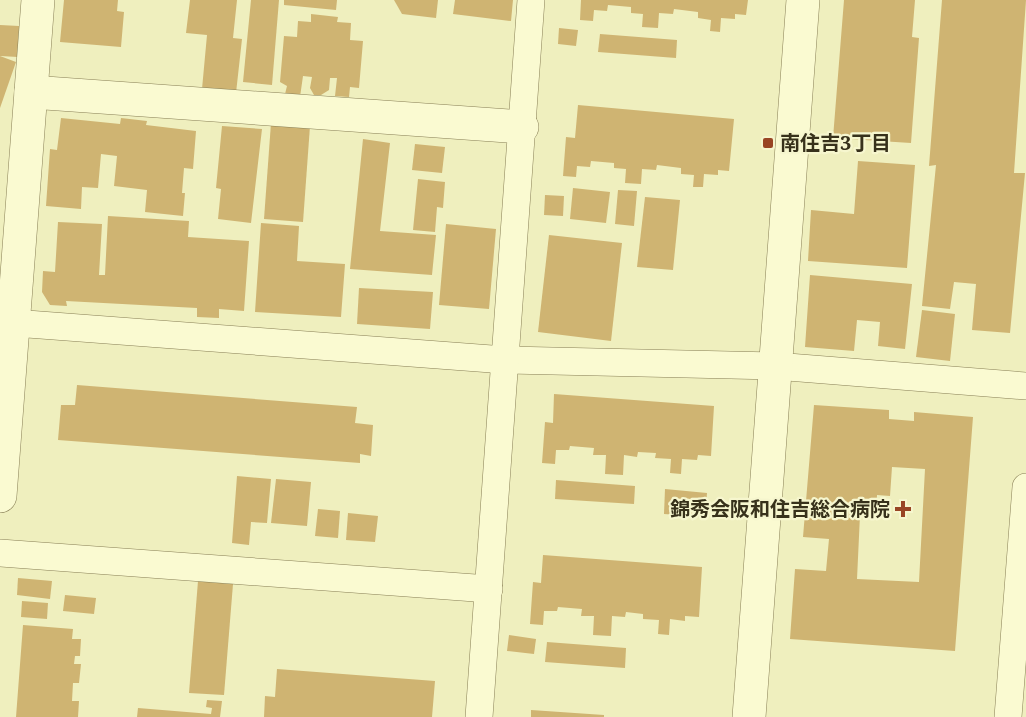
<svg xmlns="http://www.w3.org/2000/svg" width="1026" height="717" viewBox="0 0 1026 717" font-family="'Noto Serif','Noto Sans JP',serif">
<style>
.building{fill:#cfb472;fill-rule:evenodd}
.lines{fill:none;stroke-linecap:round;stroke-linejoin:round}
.minor-casing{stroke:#887f56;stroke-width:28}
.tertiary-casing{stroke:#887f56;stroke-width:34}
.minor{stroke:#fafad1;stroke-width:27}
.tertiary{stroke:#fafad1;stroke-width:33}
.poi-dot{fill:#994524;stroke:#f6f6ce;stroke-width:2}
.labels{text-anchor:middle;stroke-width:4.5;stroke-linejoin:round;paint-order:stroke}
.poi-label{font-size:20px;font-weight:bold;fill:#37311b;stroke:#f6f6ce;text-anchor:start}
</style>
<rect width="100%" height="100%" fill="#efefbe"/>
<!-- building -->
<g class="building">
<polygon points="64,0 118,0 117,11 124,12 121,47 60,42"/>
<polygon points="190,0 237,0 233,38 242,39 236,93 202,89 207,35 186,33"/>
<polygon points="251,0 279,0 272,85 243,82"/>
<polygon points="284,0 337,0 336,10 284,5"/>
<polygon points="394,0 438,0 436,18 402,14"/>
<polygon points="455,0 513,0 511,21 453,14"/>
<polygon points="581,0 748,0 746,15 735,14 735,19 721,18 720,32 710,31 711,20 698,18 698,12 674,9 673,14 659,13 658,28 642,27 643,14 631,13 631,7 608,5 607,11 594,10 593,21 580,20"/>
<polygon points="844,0 915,0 912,37 919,38 911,143 833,138"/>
<polygon points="942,0 1026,0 1014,173 1025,173 1010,333 972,330 976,284 954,282 950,309 922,306 936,165 929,166"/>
<polygon points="311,14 338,17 337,22 351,23 350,40 363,41 359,88 350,87 349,97 335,96 337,78 330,78 329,90 321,95 314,95 310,88 312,77 303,76 300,97 285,94 287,86 280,82 284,36 297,37 298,21 311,22"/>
<polygon points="0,25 19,26 18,57 0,56"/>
<polygon points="559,28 578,30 576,46 558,44"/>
<polygon points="600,34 677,40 676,58 598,52"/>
<polygon points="0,56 16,62 0,108"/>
<polygon points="578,105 734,119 729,171 718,170 718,175 704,174 703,187 693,187 694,175 681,174 681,168 657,165 656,170 642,169 641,184 625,183 626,169 614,168 614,163 591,161 590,167 577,166 576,177 563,176 566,137 575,138"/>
<polygon points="61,118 120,124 121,118 147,121 146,125 196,131 193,169 184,168 182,193 185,193 183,216 145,212 147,190 114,186 117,156 101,154 98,188 82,187 81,209 46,206 50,149 57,150"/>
<polygon points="271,123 310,126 303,222 264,219"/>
<polygon points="222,126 262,129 251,223 218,219 221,189 216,188"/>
<polygon points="363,139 390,143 380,231 436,235 432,275 350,269"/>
<polygon points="415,144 445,147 442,173 412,170"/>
<polygon points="858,161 915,165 907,268 808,261 811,210 854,214"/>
<polygon points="418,179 445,182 443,208 437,207 435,232 413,230"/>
<polygon points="573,188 610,192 606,223 570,219"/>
<polygon points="618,190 637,191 634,226 615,224"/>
<polygon points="545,195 564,196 563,216 544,215"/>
<polygon points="645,197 680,200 673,270 637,267"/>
<polygon points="108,216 189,221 188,237 249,241 244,311 219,309 219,318 197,317 197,308 66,301 67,306 50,305 42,292 43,271 55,272 58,222 102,224 99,275 105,275"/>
<polygon points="261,223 299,226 297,261 345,264 341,317 255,312"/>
<polygon points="446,224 496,229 489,309 439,305"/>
<polygon points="549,235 622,243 611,341 538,332"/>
<polygon points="810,275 912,284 905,349 878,346 880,322 857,320 854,351 805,347"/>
<polygon points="359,288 433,292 430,329 357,324"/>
<polygon points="922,310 955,314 950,361 916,357"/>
<polygon points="77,385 357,407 355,423 373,425 371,456 360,454 360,463 58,440 61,405 75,405"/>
<polygon points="554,394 714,406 711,456 698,455 697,460 682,459 681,474 670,473 671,459 655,458 656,453 638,452 637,457 624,455 623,475 605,474 606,455 593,455 594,448 570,446 569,450 556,450 555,464 542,463 545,422 553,423"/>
<path d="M814,405L889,410V419L914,421V412L973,417L955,651L790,639L795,569L826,571L829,539L803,537ZM892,467L925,469L919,582L857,579L860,515L876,516L877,495L890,496Z"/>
<polygon points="237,476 271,479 267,523 251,522 249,545 232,543"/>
<polygon points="276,479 311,482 307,526 271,523"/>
<polygon points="556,480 635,486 634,504 555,499"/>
<polygon points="665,489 707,493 705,517 664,514"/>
<polygon points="318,509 340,511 338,538 315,536"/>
<polygon points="348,513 378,516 375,542 346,540"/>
<polygon points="543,555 702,567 699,617 685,616 685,621 670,619 669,635 658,634 659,620 643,619 643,614 626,612 625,617 612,616 611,636 593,635 594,616 581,616 582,609 558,607 557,611 544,611 543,625 530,624 533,582 541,583"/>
<polygon points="18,578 52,581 50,599 17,595"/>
<polygon points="198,581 233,584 224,695 189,693"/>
<polygon points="65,595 96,598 94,614 63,611"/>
<polygon points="22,601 48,603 47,619 21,617"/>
<polygon points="23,625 73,629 72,639 81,639 80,656 75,656 74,664 81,664 79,683 73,683 72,701 79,701 78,717 16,717"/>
<polygon points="509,635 536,639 534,654 507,651"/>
<polygon points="547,642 626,648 625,668 545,662"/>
<polygon points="277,669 435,681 432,717 264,717 265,696 275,697"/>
<polygon points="207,700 222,701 220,717 137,717 138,708 211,714 212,708 206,707"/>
<polygon points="531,710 604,715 604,717 531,717"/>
</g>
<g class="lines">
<!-- minor casing -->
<g class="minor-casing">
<g id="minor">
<polyline points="0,322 505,360 775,366 1026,386"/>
<polyline points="0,553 489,589"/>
<polyline points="479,717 531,0"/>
<polyline points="1008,717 1026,487"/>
</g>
</g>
<!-- tertiary casing -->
<g class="tertiary-casing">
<g id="tertiary">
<polyline points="31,92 522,127"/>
<polyline points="0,496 38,0"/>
<polyline points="749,717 803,0"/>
</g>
</g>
<!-- minor -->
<use href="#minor" class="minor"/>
<!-- tertiary -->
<use href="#tertiary" class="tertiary"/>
</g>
<!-- markers -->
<g class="poi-dot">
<rect x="762" y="137" width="12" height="12" rx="3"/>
<path d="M900 500h6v6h6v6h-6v6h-6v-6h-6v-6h6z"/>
</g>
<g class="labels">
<!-- poi labels -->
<g class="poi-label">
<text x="780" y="150">南住吉3丁目</text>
<text x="890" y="516" text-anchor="end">錦秀会阪和住吉総合病院</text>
</g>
</g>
</svg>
